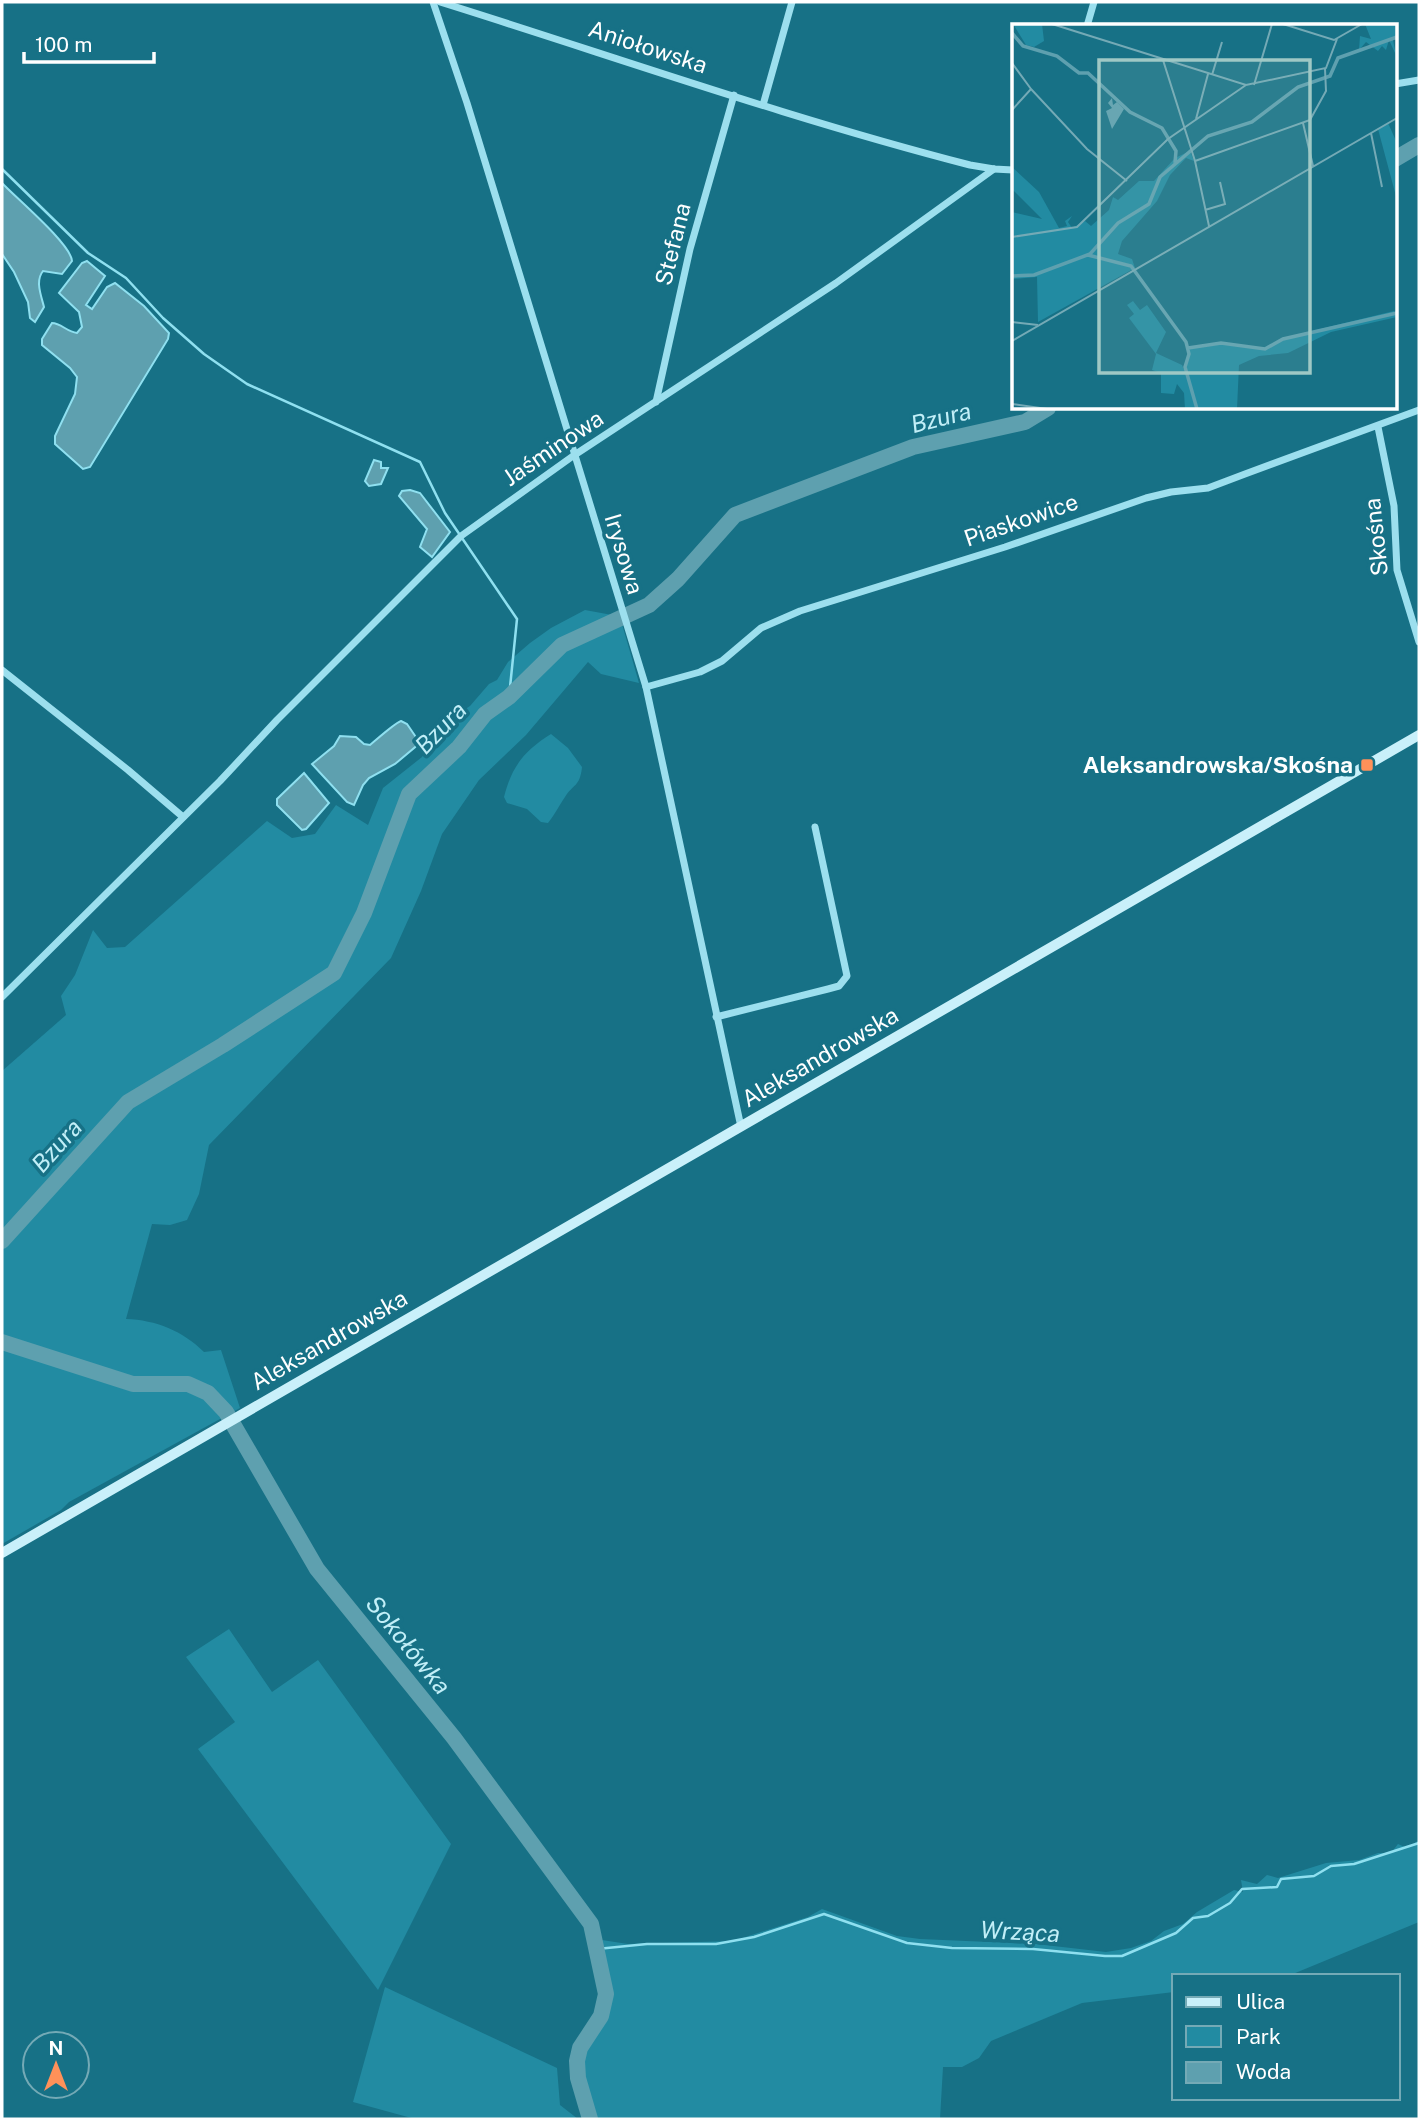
<svg xmlns="http://www.w3.org/2000/svg" width="1421" height="2121" viewBox="0 0 1421 2121" font-family="'Public Sans',sans-serif">
<style>
.green{fill:#228ba2}
.water{fill:#5ea0af;stroke:#8fe0f0;stroke-width:2}
.lines{fill:none;stroke-linecap:round;stroke-linejoin:round}
.stream{stroke:#8fe0f0;stroke-width:2.5}
.river{stroke:#5ea0af;stroke-width:16}
.minor{stroke:#9cdfee;stroke-width:7}
.secondary{stroke:#c9f0fa;stroke-width:10}
.poi-dot{fill:#ff9159;stroke:#177186;stroke-width:2.5}
.labels{text-anchor:middle;stroke-width:7;stroke-linejoin:round;paint-order:stroke}
.street-label{font-size:23px;fill:#fff;stroke:#177186}
.poi-label{font-size:23px;font-weight:bold;fill:#fff;stroke:#177186;text-anchor:end}
.water-label{font-size:24px;font-style:italic;fill:#c2eff8;stroke:#177186}
.inset-river{fill:none;stroke:#5ea0af;stroke-width:3.5}
.inset-road{fill:none;stroke:#74aab6;stroke-width:2}
.view{fill:#9fc8c5;fill-opacity:0.15;stroke:#9fc8c5;stroke-width:3.5}
.inset-edge{fill:none;stroke:#fff;stroke-width:3.5}
</style>
<rect width="100%" height="100%" fill="#177186"/>
<!-- green -->
<g class="green">
<path d="M585,610L612,615L622,624L639,683L601,674L588,662L526,735L479,780L442,834L421,891L391,958L209,1145L199,1194L187,1220L170,1225L152,1224L126,1319C156,1320 183,1331 204,1352L221,1350L240,1408L69,1502L61,1510L2,1544V1071L66,1015L61,996L75,975L93,930L107,948L125,947L267,821L292,838L315,834L336,805L368,825L383,788L422,757L447,721L470,706L489,684L497,680L508,662L530,643L551,628Z"/>
<path d="M551,734L568,748L582,767C580,787 573,784 565,797C559,806 555,814 548,823L541,822L527,809L507,803L504,797C512,766 524,751 551,734Z"/>
<polygon points="229,1629 272,1692 318,1660 451,1844 378,1990 198,1749 235,1722 186,1657"/>
<path d="M1419,1840V1922L1288,1976H1174V1992L1082,2003L991,2041L979,2058L962,2067H943L940,2119H589L581,2071L584,2047L581,2041C584,2034 590,2029 594,2022C606,2000 599,1973 593,1950L602,1940L628,1944L733,1941L808,1917L822,1909L897,1936L920,1939L1036,1944L1106,1952L1131,1948L1151,1941L1164,1931L1183,1924L1197,1912L1234,1890L1243,1892L1241,1880L1257,1884L1267,1875L1278,1878L1326,1863L1359,1860L1378,1853H1391L1398,1844L1407,1848Z"/>
<polygon points="385,1987 557,2068 560,2105 578,2119 415,2119 353,2102"/>
</g>
<!-- water -->
<g class="water">
<path d="M2,183C16,198 71,244 72,261L62,274L43,271C35,281 41,295 44,307L35,322L30,318L28,302L14,272L2,254Z"/>
<path d="M87,261L105,276L86,305L92,309L107,287L115,283L144,306L169,333L168,339L90,467L83,469L55,444V436L75,394L77,377L70,368L42,345V339L52,323C61,323 67,332 77,333L82,327L79,312L59,293L82,263Z"/>
<polygon points="374,460 381,462 381,468 388,468 381,484 369,486 365,481"/>
<polygon points="410,490 420,493 450,532 432,557 420,547 427,529 399,496 402,491"/>
<path d="M401,721L407,724L420,743L395,764L369,778L363,785L354,805L347,802L312,764L334,746L340,736L356,737L364,744L370,745C376,740 395,723 401,721Z"/>
<polygon points="304,773 329,803 306,829 302,830 277,805 277,799"/>
</g>
<g class="lines">
<!-- stream -->
<g class="stream">
<polyline points="2,169 88,253 126,278 163,318 204,354 247,384 420,462 445,513 517,619 509,697"/>
<polyline points="597,1949 647,1944 716,1944 754,1937 824,1914 907,1943 952,1948 1033,1949 1105,1956 1122,1956 1176,1933 1193,1918 1208,1916 1230,1903 1242,1889 1277,1887 1281,1879 1314,1876 1331,1866 1354,1864 1419,1843"/>
</g>
<!-- river -->
<g class="river">
<polyline points="1395,159 1419,145"/>
<polyline points="2,1241 128,1102 223,1045 334,973 364,913 409,794 459,747 485,714 509,697 562,645 649,605 678,579 735,515 913,447 1025,422 1048,408"/>
<polyline points="2,1342 133,1384 188,1384 208,1393 226,1412 317,1569 454,1738 591,1924 606,1994 601,2016 580,2048 577,2061 578,2078 590,2119"/>
</g>
<!-- minor -->
<g class="minor">
<polyline points="433,2 467,103 646,687 741,1127"/>
<path d="M440,2C616,57 791,119 970,165L994,169L1013,170"/>
<polyline points="1087,26 1094,2"/>
<polyline points="1395,84 1419,80"/>
<polyline points="763,105 792,2"/>
<polyline points="656,402 690,249 734,95"/>
<polyline points="1378,427 1394,506 1397,570 1419,642"/>
<polyline points="2,670 128,770 183,817"/>
<polyline points="646,687 700,672 722,661 761,628 800,611 1005,547 1146,498 1171,492 1208,488 1245,474 1419,410"/>
<polyline points="2,997 220,781 277,720 461,536 573,456 836,283 994,169"/>
<polyline points="716,1017 828,989 839,986 847,976 815,827"/>
</g>
<!-- secondary -->
<polyline class="secondary" points="2,1553 1419,735"/>
</g>
<!-- markers -->
<rect class="poi-dot" x="1360" y="758" width="14" height="14" rx="3.5"/>
<g class="labels">
<!-- street labels -->
<g class="street-label">
<text transform="translate(648 47) rotate(18)" y="8">Aniołowska</text>
<text transform="translate(673 244) rotate(-76)" y="8">Stefana</text>
<text transform="translate(553 448) rotate(-34)" y="8">Jaśminowa</text>
<text transform="translate(1021 520) rotate(-19)" y="8">Piaskowice</text>
<text transform="translate(1376 537) rotate(-96)" y="8">Skośna</text>
<text transform="translate(624 554) rotate(73)" y="8">Irysowa</text>
<text transform="translate(820 1057) rotate(-30)" y="8">Aleksandrowska</text>
<text transform="translate(329 1340) rotate(-30)" y="8">Aleksandrowska</text>
</g>
<!-- poi labels -->
<g class="poi-label">
<text x="1353" y="773">Aleksandrowska/Skośna</text>
</g>
<!-- water labels -->
<g class="water-label">
<text transform="translate(941 418) rotate(-14)" y="8">Bzura</text>
<text transform="translate(441 728) rotate(-46)" y="8">Bzura</text>
<text transform="translate(57 1146) rotate(-48)" y="8">Bzura</text>
<text transform="translate(408 1645) rotate(51)" y="8">Sokołówka</text>
<text transform="translate(1020 1932) rotate(3)" y="8">Wrząca</text>
</g>
</g>
<!-- overview -->
<g transform="translate(1012 24)">
<rect width="385" height="385" fill="#177186"/>
<path d="M1,0H30L32,17L22,23L14,21ZM353,0H385V16H381L384,31L377,16L374,26L370,22L366,27L354,18L347,26L348,12L359,15ZM376,99L385,119V176L366,105ZM178,127L182,137L174,134L158,151L145,177L110,217L106,230L120,235L123,244L26,298L25,253L0,255V188L30,195L0,165V143L27,168L47,204L55,202L53,197L60,192L56,198L60,204L73,197L79,202L97,186L101,173L106,176L127,157H142L163,134ZM121,277L128,286L135,281L154,308L144,329L170,341L174,350L176,323L209,318L251,324L271,314L382,287L385,293L319,308L276,329L247,332L227,341L225,385H173L172,369L165,360L162,370L149,369V349L140,346L144,330L117,294L122,290L115,281Z" fill="#228ba2"/>
<path d="M100,74L101,81L105,78L112,85L100,105L94,87L100,84L96,79Z" fill="#5ea0af"/>
<path class="inset-river" d="M0,9L11,22L45,32L67,49H76L118,88L150,104L164,127L163,139M76,231L119,242L174,318L177,330L173,343L185,385M0,252L22,251L78,230L106,199L137,180L148,153L196,112L240,98L286,63L318,52L326,34L385,13M176,324L209,319L253,325L271,315L385,289"/>
<path class="inset-road" d="M40,0L234,61L314,44L325,15M271,0L322,16L350,0M151,36L183,137L197,202M0,39L19,65M200,51L210,18M242,61L260,0M0,86L19,65L75,125L115,157M184,95L196,50M291,99L301,142M359,109L370,163M183,137L298,96L314,67L313,45M193,186L213,180L208,158M0,213L65,203L156,115L234,61M0,298L26,301M0,317L385,94M0,380L35,385"/>
<path class="view" d="M87,36H298V349H87Z"/>
<rect width="385" height="385" class="inset-edge"/>
</g>
<!-- border -->
<rect width="1421" height="2121" fill="none" stroke="#ffffff" stroke-width="7"/>
<!-- legend -->
<rect x="1172" y="1974" width="228" height="126" fill="#177186" stroke="#74aab6" stroke-width="2"/>
<rect x="1186" y="1997" width="35" height="10" fill="#c9f0fa" stroke="#74aab6" stroke-width="2"/>
<text x="1236" y="2009" font-size="21" fill="#ffffff">Ulica</text>
<rect x="1186" y="2026" width="35" height="21" fill="#228ba2" stroke="#74aab6" stroke-width="2"/>
<text x="1236" y="2044" font-size="21" fill="#ffffff">Park</text>
<rect x="1186" y="2062" width="35" height="21" fill="#5ea0af" stroke="#74aab6" stroke-width="2"/>
<text x="1236" y="2079" font-size="21" fill="#ffffff">Woda</text>
<!-- north arrow -->
<g transform="translate(56 2065)"><circle r="33" fill="#177186" stroke="#74aab6" stroke-width="2"/>
<path d="M0-5L12 26L0 18L-12 26Z" fill="#ff9159"/>
<text y="-10" font-size="19" font-weight="bold" text-anchor="middle" fill="#ffffff">N</text>
</g>
<!-- scale -->
<path d="M24 52v10h130v-10" fill="none" stroke="#ffffff" stroke-width="3.5"/>
<text x="35" y="52" font-size="21" fill="#ffffff" stroke="#177186" stroke-width="5" paint-order="stroke">100 m</text>
</svg>
